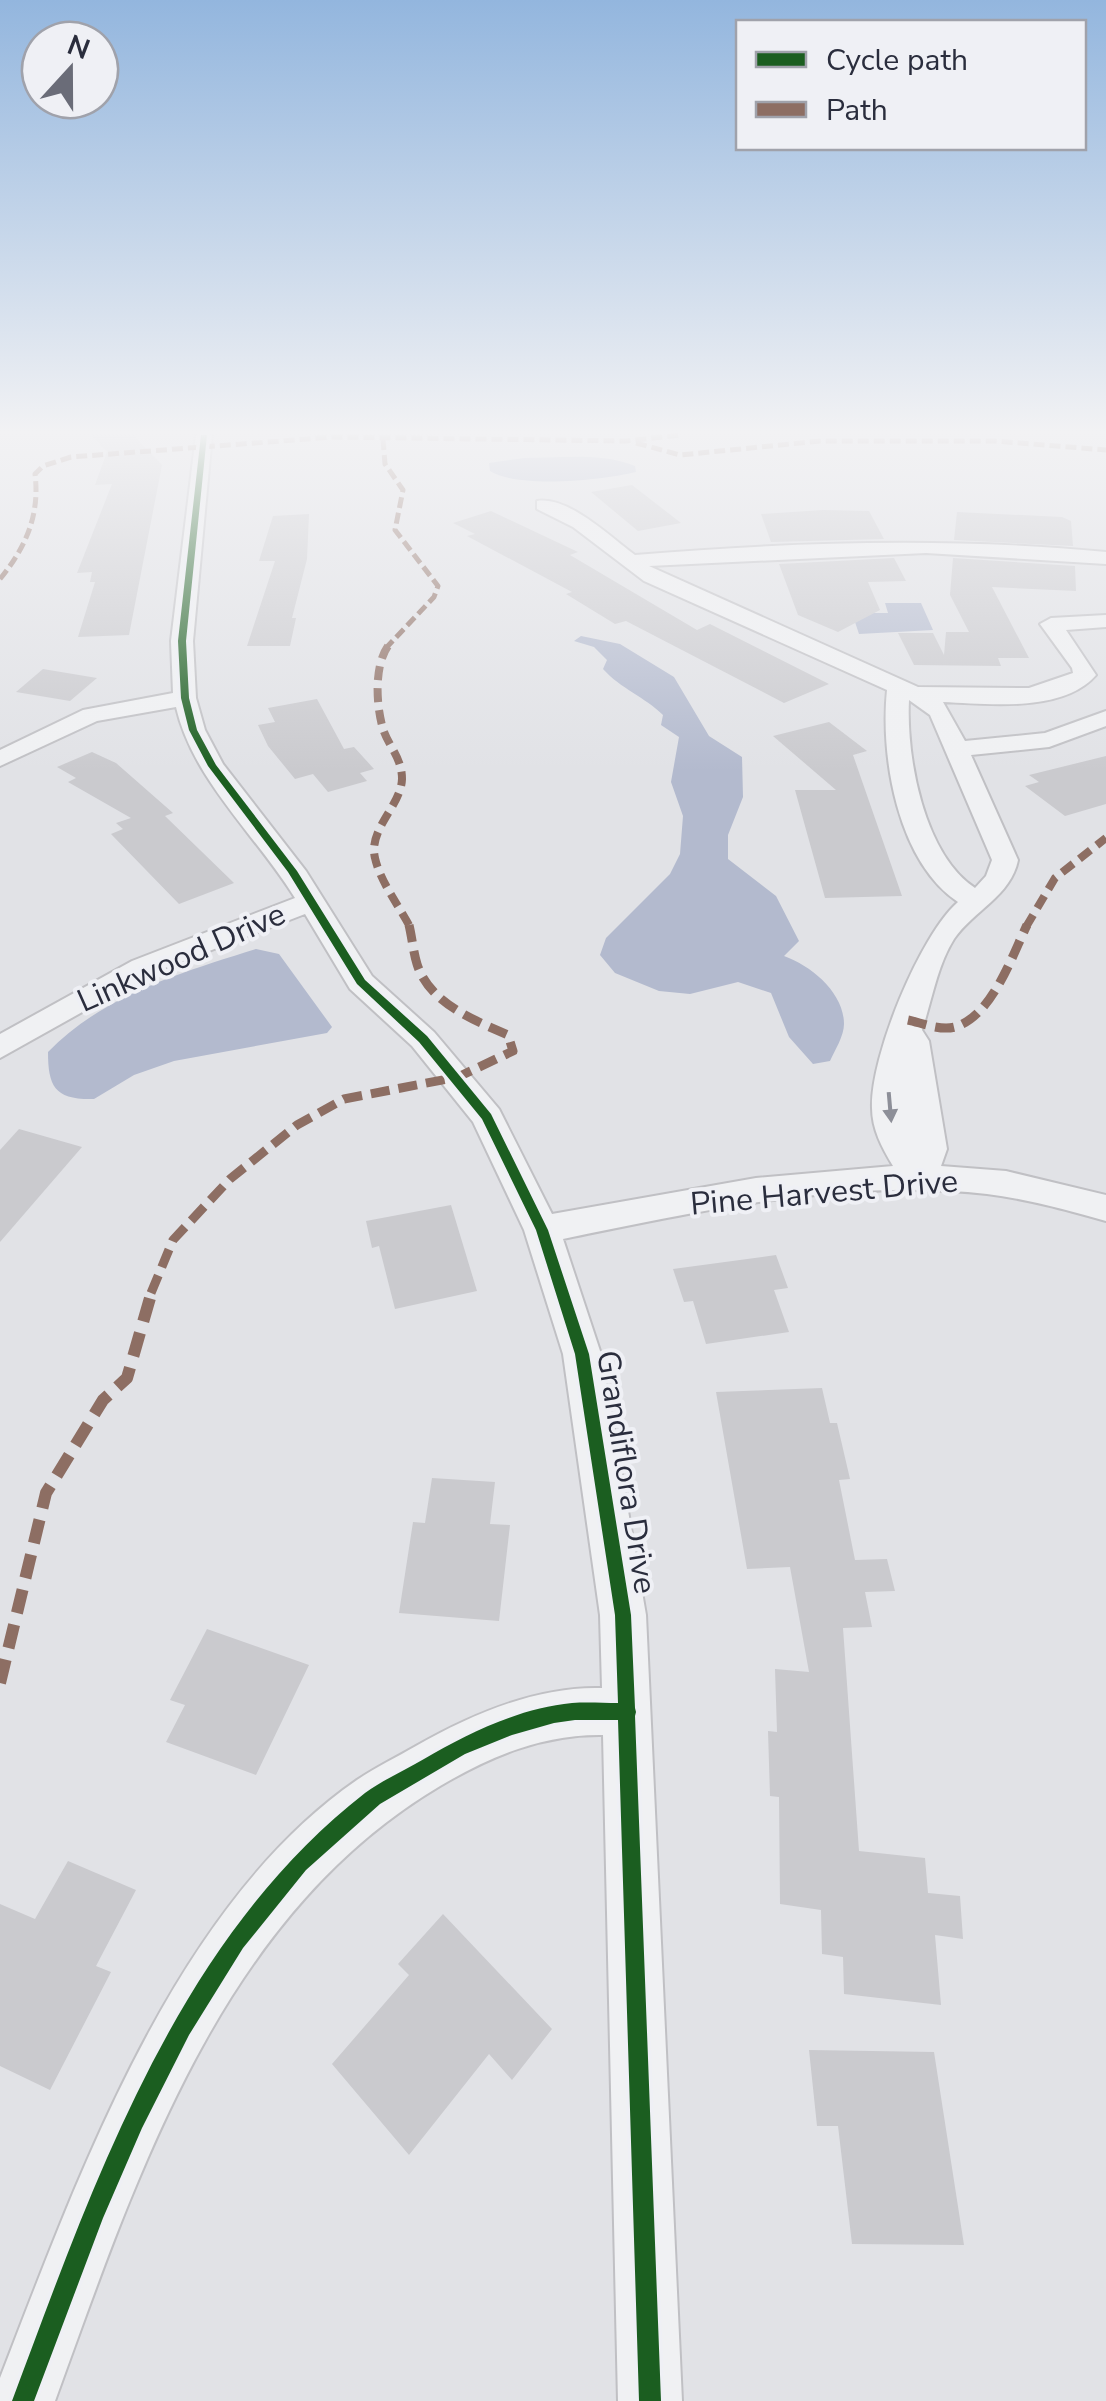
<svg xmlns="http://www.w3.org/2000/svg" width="1106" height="2401" viewBox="0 0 1106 2401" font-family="'Nunito Sans',sans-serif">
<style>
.water{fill:#b3bace}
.building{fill:#cacace}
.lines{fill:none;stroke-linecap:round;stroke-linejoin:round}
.minor-casing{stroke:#c0c0c4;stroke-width:4}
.minor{fill:#f0f1f3;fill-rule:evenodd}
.quiet-far3{stroke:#8d6e63;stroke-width:5;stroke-dasharray:11 5;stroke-linecap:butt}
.quiet-far2{stroke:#8d6e63;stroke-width:8;stroke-dasharray:14 8;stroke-linecap:butt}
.quiet-far1{stroke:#8d6e63;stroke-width:9;stroke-dasharray:19 9;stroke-linecap:butt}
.quiet{stroke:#8d6e63;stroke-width:12;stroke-dasharray:24 12;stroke-linecap:butt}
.cycleway-casing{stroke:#eff0f5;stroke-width:7}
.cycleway{fill:#1b5e20;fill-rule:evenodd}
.oneway{fill:#8d8f98}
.labels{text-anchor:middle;stroke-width:8;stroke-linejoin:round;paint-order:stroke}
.street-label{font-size:32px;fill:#2a2d3d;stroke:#eff0f5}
</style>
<rect width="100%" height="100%" fill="#e1e2e6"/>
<!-- water -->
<g class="water">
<path d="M524,458C559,458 602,452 635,466L636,472C603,480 519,489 490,471L489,463Z"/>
<polygon points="885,603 921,603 933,630 859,634 852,613 888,613"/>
<path d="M581,636L620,644L674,677L709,736L742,757L743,797L728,835V859L776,896L799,941L784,956C812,966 844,993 844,1024C844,1036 835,1050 830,1061L813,1064L789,1037L771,993L738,982L690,994L659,991L615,973L600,955L606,938L670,874L680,854L683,816L671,782L679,737L661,725L663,715C645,697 621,689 603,669L607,660L594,647L574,641Z"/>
<path d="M256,949L279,954L332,1027L327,1033L174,1061L134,1075L94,1099C55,1100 48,1087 48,1052C103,995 183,972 256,949Z"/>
</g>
<!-- building -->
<g class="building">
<polygon points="91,435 133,435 162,465 129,635 78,637 95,582 90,582 92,572 77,573 112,484 95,485 107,452"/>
<polygon points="632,485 681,523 638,531 591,492"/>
<polygon points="823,510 869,511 884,539 771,542 761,514"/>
<polygon points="491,511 578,552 570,555 697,630 710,624 829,684 784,703 626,621 615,624 566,594 572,592 467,536 475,534 453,523"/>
<polygon points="957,512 1062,517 1071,521 1073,546 954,540"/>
<polygon points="309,514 307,559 292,618 296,618 290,646 247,646 275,561 259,561 273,516"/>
<polygon points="894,558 906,581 868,582 880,610 838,632 798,615 779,564"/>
<polygon points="953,558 1075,566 1076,591 992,587 1029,658 998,658 1001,666 914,665 898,633 933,633 944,655 946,632 969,632 950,595"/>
<polygon points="43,669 97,678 70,701 16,692"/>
<polygon points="317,699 344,749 354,747 374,769 360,773 367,781 328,792 313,774 295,779 268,746 258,725 275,722 268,708"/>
<polygon points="829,722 867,751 853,755 902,896 825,898 795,790 836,790 773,736"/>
<polygon points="92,752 116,763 173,813 165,816 234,883 179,904 111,834 123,829 116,823 131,818 68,782 76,778 57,767"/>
<polygon points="1106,756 1106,804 1065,816 1025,786 1039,782 1029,775"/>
<polygon points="19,1129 82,1147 0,1242 0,1150"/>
<polygon points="451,1205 477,1291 395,1309 379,1246 372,1248 366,1221"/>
<polygon points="776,1255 788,1288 774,1290 789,1332 706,1344 693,1301 684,1302 673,1269"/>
<polygon points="822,1388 830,1423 837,1423 850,1479 839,1480 855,1560 887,1559 895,1591 865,1592 872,1627 843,1628 859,1851 925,1858 928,1893 960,1896 963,1939 935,1935 941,2005 844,1994 843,1957 822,1954 821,1910 780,1904 779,1797 770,1796 768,1731 777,1732 775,1669 809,1672 790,1567 747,1569 716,1392"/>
<polygon points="432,1478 495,1482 490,1524 510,1525 499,1621 399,1613 413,1522 425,1523"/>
<polygon points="207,1629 309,1665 256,1775 166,1742 185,1705 170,1700"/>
<polygon points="68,1861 136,1890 96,1966 111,1972 50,2090 0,2066 0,1904 35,1919"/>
<polygon points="443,1914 552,2029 512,2080 489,2054 409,2155 332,2064 409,1975 398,1964"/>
<polygon points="809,2050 934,2052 964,2245 852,2244 838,2126 817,2126"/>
</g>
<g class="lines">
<!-- minor casing -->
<g class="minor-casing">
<path id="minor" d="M196,435H212L193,641L196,698L205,730L223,764L306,871L372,976L434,1032L499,1109L552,1214L756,1178L893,1166C882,1148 872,1129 872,1108C870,1057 920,935 958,902C898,862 880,758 887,690L644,581L573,527L537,509V501C569,496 610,537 635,555C793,542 948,537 1106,552V564L926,553L649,566L918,687L1029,688L1073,673L1072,668L1040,624L1051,618L1106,615V627L1066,630L1096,675C1063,713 988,704 943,702L965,741L1045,733L1106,711V726L1049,747L971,755L1018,860C1011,896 973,911 954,939C937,966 932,1000 922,1030L929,1041L947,1149L941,1166L1006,1171L1106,1195V1221C1067,1210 1027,1199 987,1194C846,1178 700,1211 563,1239L601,1354L646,1615L682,2401H618L603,1735C543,1734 491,1756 440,1786C221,1916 137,2175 55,2401H0V2378C78,2177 173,1907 357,1780C376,1767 397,1757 416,1746C472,1714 537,1686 602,1688L600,1615L563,1354L524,1230L473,1122L412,1046L350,989L305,914L152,973L0,1058V1034L132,961L295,898C256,835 193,780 176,707L97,721L0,766V750L83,710L173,693L171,641ZM909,700L930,715L992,860L986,876L975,888C924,854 906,758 909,700Z"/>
</g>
<!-- minor -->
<use href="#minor" class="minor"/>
<!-- quiet-far3 -->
<g class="quiet-far3">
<polyline points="383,439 385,464 403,490 395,530 438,586 434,597 386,648"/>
<polyline points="636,443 680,455 820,441 995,441 1106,450"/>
<path d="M0,579C26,547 40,515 35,474L43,466L71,457L333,437L626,441L681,435"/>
</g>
<!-- quiet-far2 -->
<g class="quiet-far2">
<path d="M388,646C374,666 376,705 383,729C389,747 402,758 402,779C401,806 368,829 375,858C380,881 399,906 410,927"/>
<polyline points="1026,927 1055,878 1106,838"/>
</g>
<!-- quiet-far1 -->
<g class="quiet-far1">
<path d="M908,1020C922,1023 940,1031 955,1027C992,1016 1012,956 1027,925"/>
<path d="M151,1293L173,1240L230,1179L297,1125L344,1099L458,1077L513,1051L508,1035C474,1020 429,1003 417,964C413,951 412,937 409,925"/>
</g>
<!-- quiet -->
<polyline class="quiet" points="0,1683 46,1493 103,1400 127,1378 152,1291"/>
<!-- cycleway casing -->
<g class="cycleway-casing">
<path id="cycleway" d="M201,435H207L186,641L189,698L197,730L216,765L297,871L365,980L427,1036L491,1114L548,1230L589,1354L631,1615L635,1708L636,1712L635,1716L661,2401H639L618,1720H575L554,1723L512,1735L465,1754L380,1804L306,1870L243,1948L189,2035L142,2128L103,2218L34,2401H12C93,2185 176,1940 365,1793C383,1780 405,1770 424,1759C468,1733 520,1708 572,1703C587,1702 603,1703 618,1703L615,1615L575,1354L536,1230L482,1119L419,1042L357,984L288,872L208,766L189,730L181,698L178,641Z"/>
</g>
<!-- cycleway -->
<use href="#cycleway" class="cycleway"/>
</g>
<!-- one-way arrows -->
<defs><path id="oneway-solid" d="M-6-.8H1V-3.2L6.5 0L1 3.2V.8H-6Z" transform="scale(2.5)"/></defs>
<use class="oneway" href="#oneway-solid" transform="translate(890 1107) rotate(85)"/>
<!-- sky -->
<linearGradient id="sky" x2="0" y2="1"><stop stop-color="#93b6de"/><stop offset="0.56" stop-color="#f2f2f4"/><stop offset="1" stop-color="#f2f2f4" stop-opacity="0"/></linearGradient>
<rect width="1106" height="771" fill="url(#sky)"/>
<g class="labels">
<!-- street labels -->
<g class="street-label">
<text transform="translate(181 957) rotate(-24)" y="11">Linkwood Drive</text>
<text transform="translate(824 1192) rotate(-5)" y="11">Pine Harvest Drive</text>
<text transform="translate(627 1472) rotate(81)" y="11">Grandiflora Drive</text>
</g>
</g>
<!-- legend -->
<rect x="736" y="20" width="350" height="130" fill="#eff0f5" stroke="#a0a2ab" stroke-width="2.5"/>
<rect x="756" y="52" width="50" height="15" fill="#1b5e20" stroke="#a0a2ab" stroke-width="2.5"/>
<text x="826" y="70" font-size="30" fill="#2a2d3d">Cycle path</text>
<rect x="756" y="102" width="50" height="15" fill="#8d6e63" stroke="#a0a2ab" stroke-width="2.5"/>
<text x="826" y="120" font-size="30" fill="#2a2d3d">Path</text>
<!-- north arrow -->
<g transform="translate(70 70) rotate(21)"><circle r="48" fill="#eff0f5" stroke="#a0a2ab" stroke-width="2.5"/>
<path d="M0-8L18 38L0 25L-18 38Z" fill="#6a6c78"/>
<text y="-15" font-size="28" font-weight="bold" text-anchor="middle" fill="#2a2d3d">N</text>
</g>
</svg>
